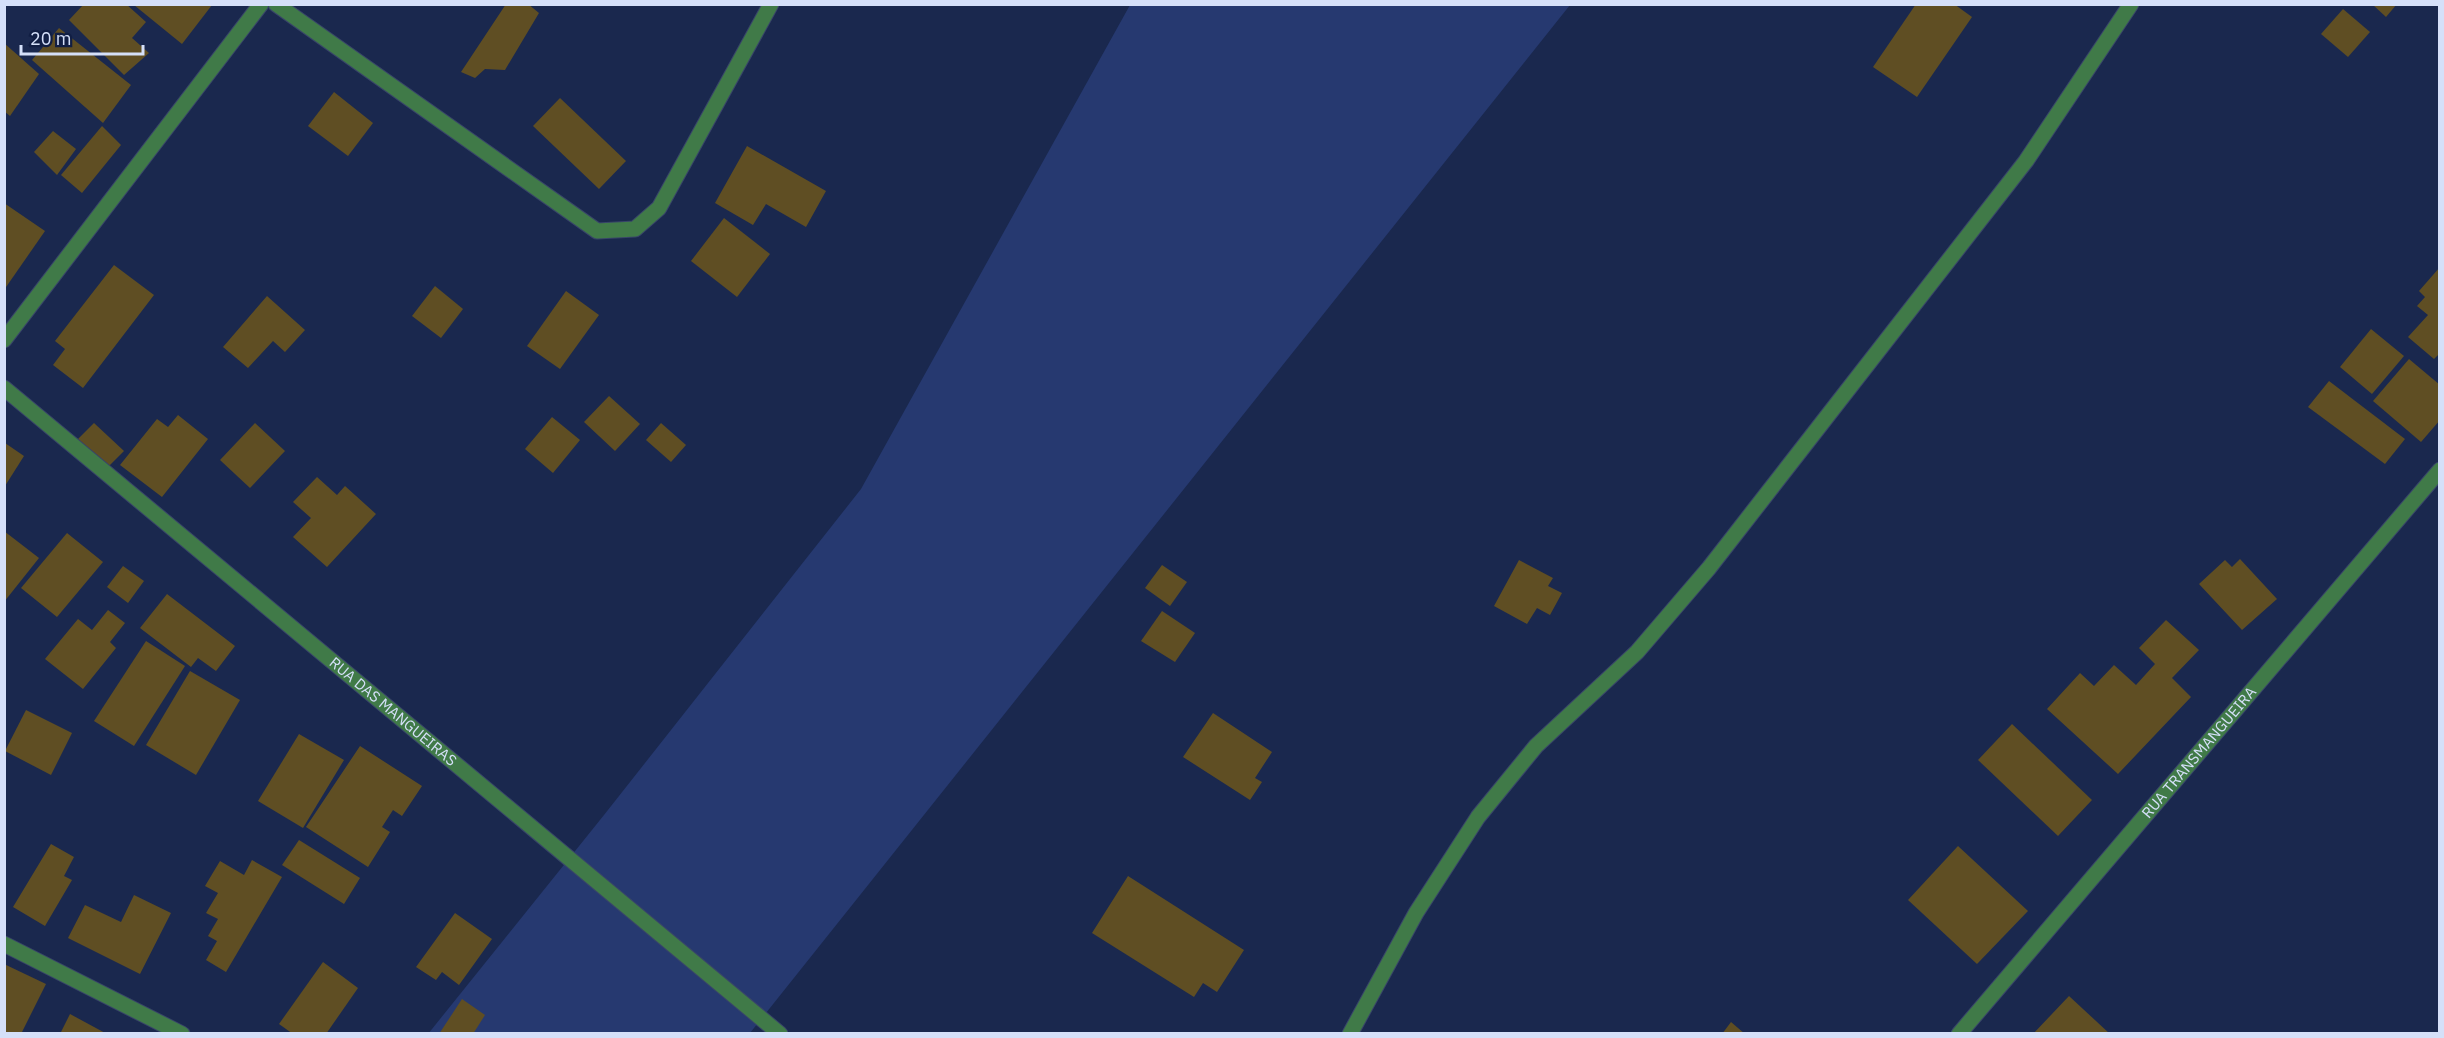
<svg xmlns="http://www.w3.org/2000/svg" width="2444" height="1038" viewBox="0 0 2444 1038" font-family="'IBM Plex Sans',sans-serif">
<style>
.green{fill:#263970}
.building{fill:#5f4e23}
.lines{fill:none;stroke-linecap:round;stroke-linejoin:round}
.minor-casing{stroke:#384569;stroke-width:17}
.minor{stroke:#407a48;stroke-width:15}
.labels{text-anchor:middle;stroke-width:4.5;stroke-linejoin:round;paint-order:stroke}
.street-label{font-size:15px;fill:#d5e0f9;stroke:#111e43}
</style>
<rect width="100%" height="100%" fill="#1a284e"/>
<!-- green -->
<polygon class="green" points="1130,5 1570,5 750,1033 428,1034 604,815 861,489"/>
<!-- building -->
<g class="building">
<polygon points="84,4 126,4 146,22 132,38 149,53 124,75 69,20"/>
<polygon points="506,4 528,4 539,13 505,70 485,69 475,78 461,72"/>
<polygon points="1916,4 1954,4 1972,17 1917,97 1873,67"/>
<polygon points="2372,4 2397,4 2386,17"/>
<polygon points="134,5 212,5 182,44"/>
<polygon points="2343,9 2370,32 2348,57 2321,34"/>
<polygon points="59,28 131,85 103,123 32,60"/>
<polygon points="4,43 39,74 10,116 4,111"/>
<polygon points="334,92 373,123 348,156 308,126"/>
<polygon points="560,98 626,161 599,189 533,126"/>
<polygon points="102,126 121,145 82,193 61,175"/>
<polygon points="53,131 76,149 57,175 34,152"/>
<polygon points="747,146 826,191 806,227 766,204 753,225 715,203"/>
<polygon points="4,203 45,231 4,290"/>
<polygon points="724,218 770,254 737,297 691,261"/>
<polygon points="114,265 154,295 83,388 53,365 65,349 55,341"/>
<polygon points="2440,267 2440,353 2434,359 2408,337 2428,315 2417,306 2425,297 2419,291"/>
<polygon points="435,286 463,309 441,338 412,316"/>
<polygon points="566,291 599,315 560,369 527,346"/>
<polygon points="267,296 305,330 285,352 273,341 248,368 223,347"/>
<polygon points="2371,329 2404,356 2372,394 2340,367"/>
<polygon points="2409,359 2440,385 2440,420 2421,442 2373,401"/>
<polygon points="2329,381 2405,439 2385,464 2308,407"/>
<polygon points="609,396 640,424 615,451 584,422"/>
<polygon points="178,415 208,439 162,497 120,465 157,419 168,427"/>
<polygon points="552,417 580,440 553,473 525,449"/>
<polygon points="94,423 124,451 108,467 78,439"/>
<polygon points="255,423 285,451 250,488 220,460"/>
<polygon points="661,423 686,445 671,462 646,440"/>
<polygon points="5,443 24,456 5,486"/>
<polygon points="317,477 337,495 345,486 376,514 327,567 293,537 311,518 293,502"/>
<polygon points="4,531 39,558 4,602"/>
<polygon points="67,533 103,562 57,617 21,588"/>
<polygon points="2240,559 2277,599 2242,630 2199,584 2225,560 2232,567"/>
<polygon points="1519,560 1553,578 1548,586 1562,593 1550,615 1537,608 1527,624 1494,606"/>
<polygon points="1162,565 1187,582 1170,606 1145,588"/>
<polygon points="123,566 144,581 128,603 107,587"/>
<polygon points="167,594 235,646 216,671 198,658 191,667 140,628"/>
<polygon points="108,610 125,623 110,642 116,648 83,689 45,659 78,619 92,630"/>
<polygon points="1162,611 1195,633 1175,662 1141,641"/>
<polygon points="2166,620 2199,650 2172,678 2191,697 2118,774 2047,709 2080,673 2094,686 2114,665 2136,685 2155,664 2139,648"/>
<polygon points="146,641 185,666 134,746 94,721"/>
<polygon points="190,671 240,700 196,775 146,745"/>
<polygon points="26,710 72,733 51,775 5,751"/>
<polygon points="1213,713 1272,752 1255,778 1262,782 1250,800 1183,757"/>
<polygon points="2012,724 2092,800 2058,836 1978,760"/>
<polygon points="299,734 344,760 303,828 258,801"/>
<polygon points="360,746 422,786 402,816 393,810 382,827 390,832 368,867 306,827"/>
<polygon points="299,840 360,878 344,904 282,865"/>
<polygon points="51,844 74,857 64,876 72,880 45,926 13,907"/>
<polygon points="1958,846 2028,911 1977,964 1908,900"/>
<polygon points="252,860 282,877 226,972 206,960 217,941 208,936 218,919 206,913 218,893 205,886 220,861 244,875"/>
<polygon points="1128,876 1244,950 1217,992 1203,983 1194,997 1092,933"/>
<polygon points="134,895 171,913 140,974 68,938 85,905 121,922"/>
<polygon points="455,913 492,939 459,985 442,972 436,980 416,967"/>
<polygon points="323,962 358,988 326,1034 293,1034 279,1024"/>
<polygon points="4,964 46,984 21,1034 4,1034"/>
<polygon points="2069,996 2110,1034 2033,1034"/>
<polygon points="462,999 485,1015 473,1034 439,1034"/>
<polygon points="70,1014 107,1034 60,1034"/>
<polygon points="1731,1022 1745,1034 1722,1034"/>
</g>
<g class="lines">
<!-- minor casing -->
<g class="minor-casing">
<g id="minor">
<polyline points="276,4 597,231 635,229 659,208 771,4"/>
<polyline points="4,340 261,4"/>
<path id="s1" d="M4,388L780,1034"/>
<polyline points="4,944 182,1034"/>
<polyline points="1350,1034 1416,913 1478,817 1536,746 1637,652 1709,568 2026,161 2131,4"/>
<path id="s2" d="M1959,1034L2440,470"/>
</g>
</g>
<!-- minor -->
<use href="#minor" class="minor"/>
</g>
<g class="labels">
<!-- street labels -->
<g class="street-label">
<text dy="5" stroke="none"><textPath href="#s1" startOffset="506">RUA DAS MANGUEIRAS</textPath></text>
<text dy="5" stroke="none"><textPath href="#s2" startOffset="370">RUA TRANSMANGUEIRA</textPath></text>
</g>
</g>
<!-- border -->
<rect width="2444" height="1038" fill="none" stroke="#d5e0f9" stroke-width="12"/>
<!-- scale -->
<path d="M21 45v9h122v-9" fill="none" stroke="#d5e0f9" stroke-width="3"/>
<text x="30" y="45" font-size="18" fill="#d5e0f9" stroke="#111e43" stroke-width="4.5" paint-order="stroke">20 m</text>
</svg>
